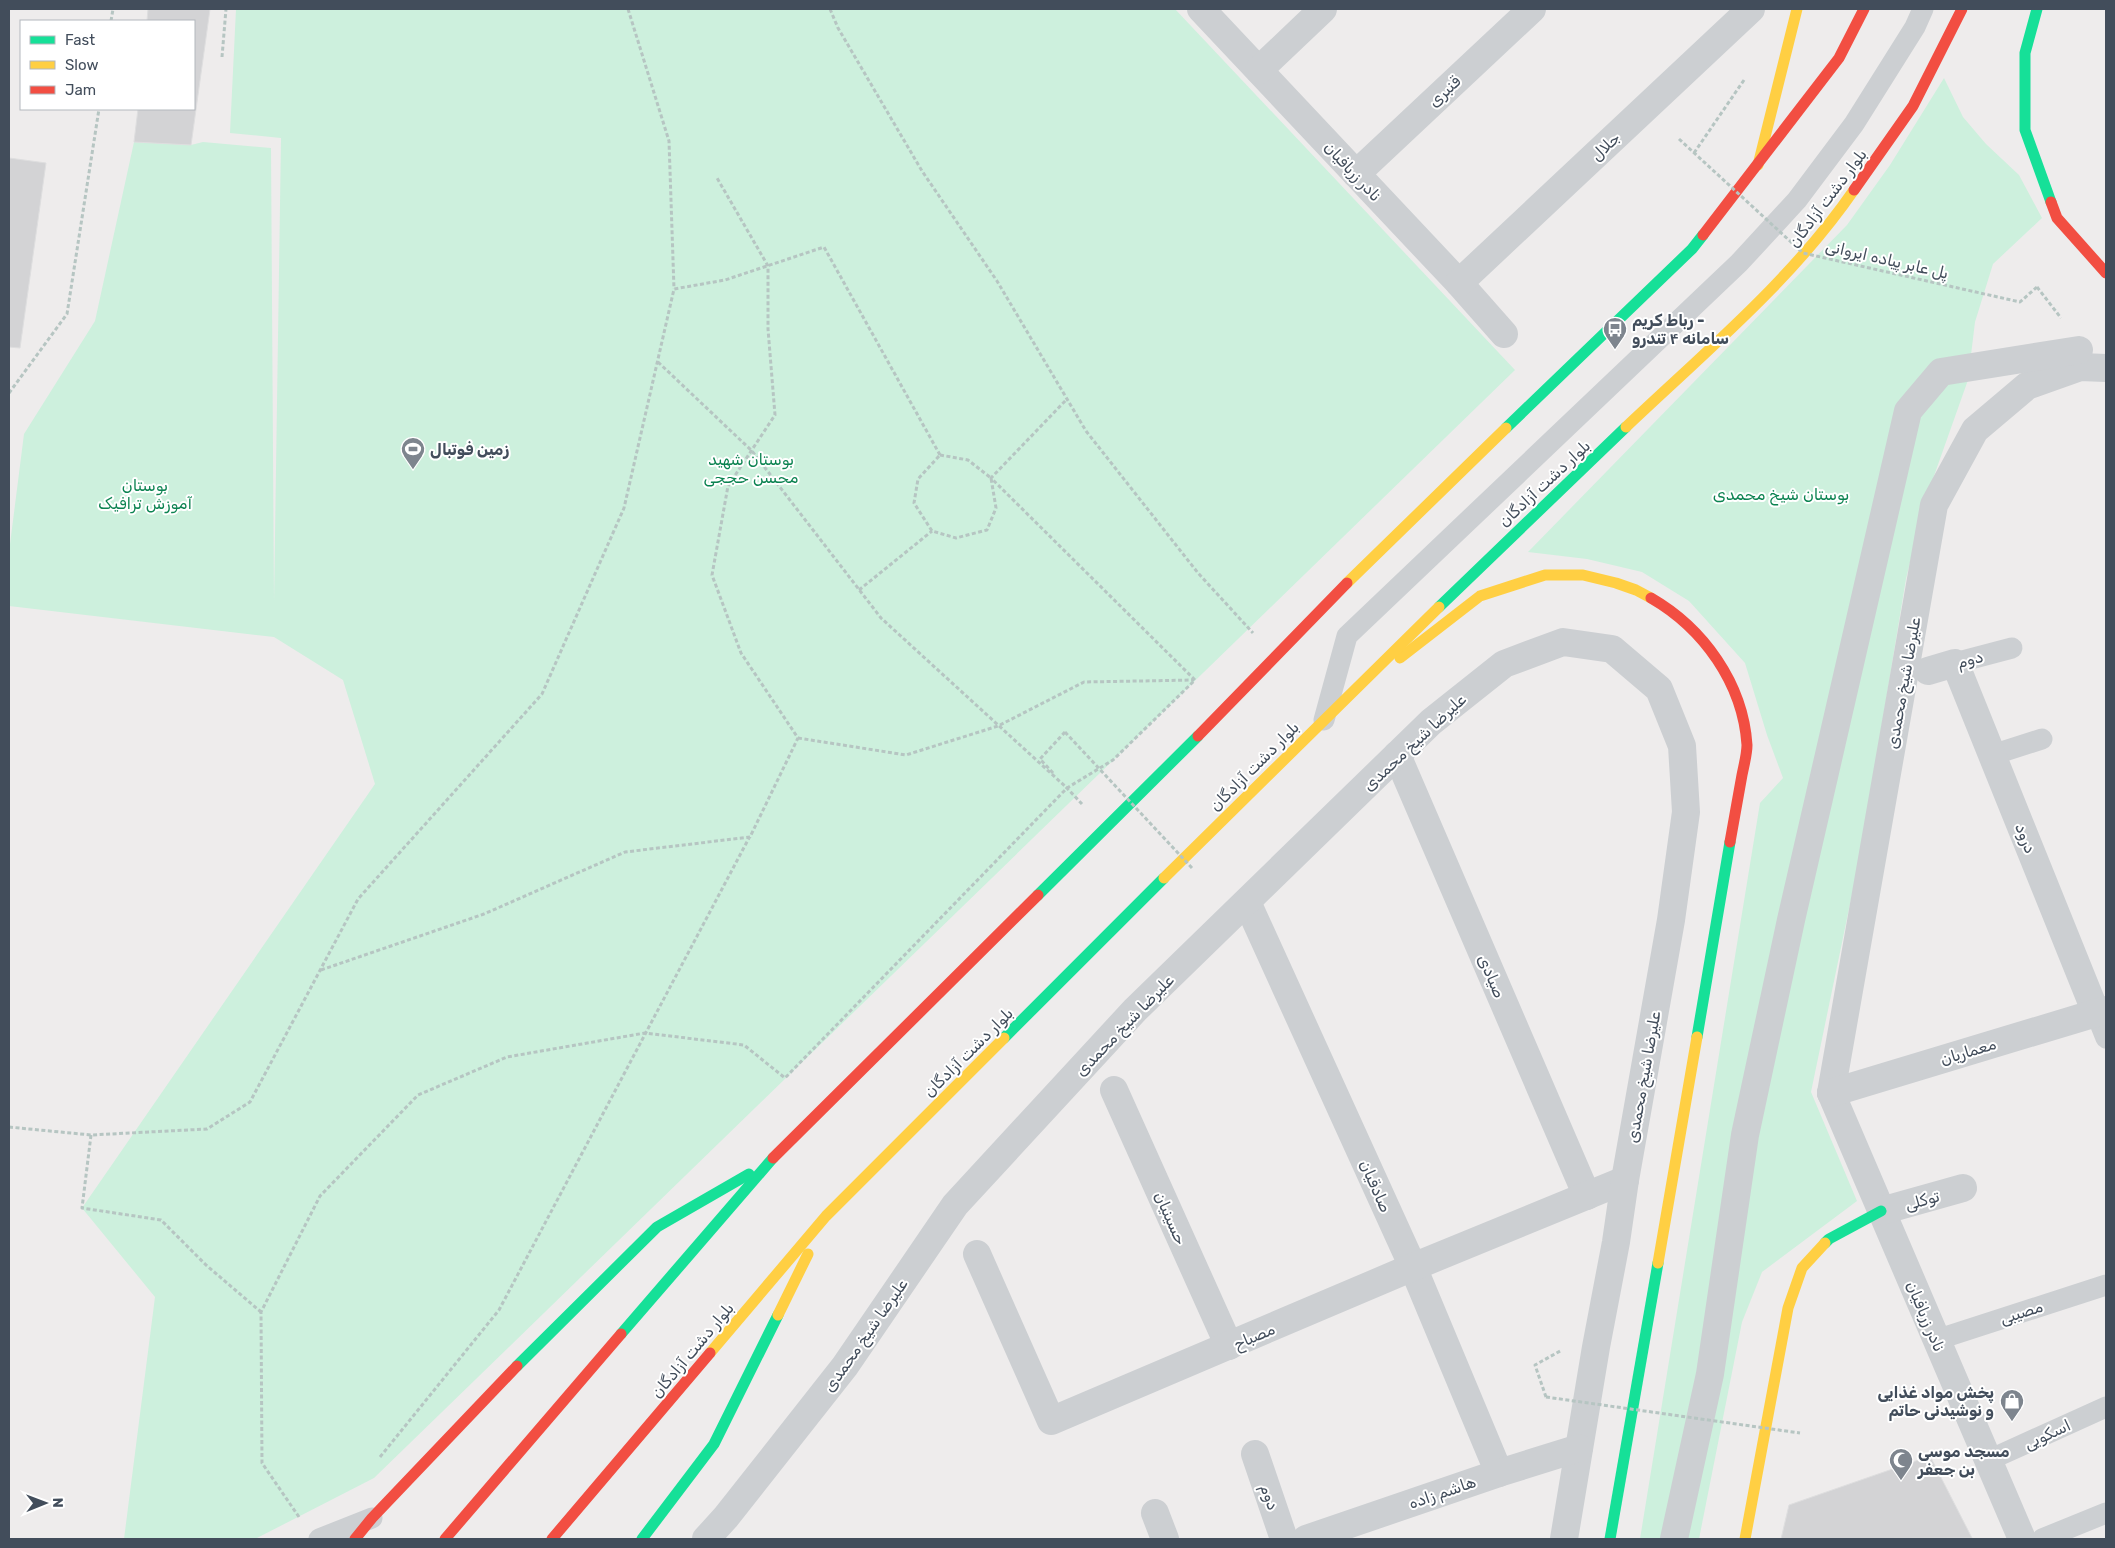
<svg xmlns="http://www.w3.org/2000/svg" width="2115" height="1548" viewBox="0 0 2115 1548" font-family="Rubik,Cairo,sans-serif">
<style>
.green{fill:#cdf0dd}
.building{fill:#d3d3d5;stroke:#dededf}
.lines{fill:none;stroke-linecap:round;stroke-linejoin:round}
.path{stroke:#b6c5c2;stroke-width:3;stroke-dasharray:4 2.5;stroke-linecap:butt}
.lane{stroke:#cccfd2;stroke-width:21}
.street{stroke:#cccfd2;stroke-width:28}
.fast{stroke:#16e098;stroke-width:11}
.slow{stroke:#ffcf43;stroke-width:11}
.jam{stroke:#f24e42;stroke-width:11}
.path-bridge{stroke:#b6c5c2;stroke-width:3;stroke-dasharray:4 2.5;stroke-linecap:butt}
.labels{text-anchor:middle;stroke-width:4;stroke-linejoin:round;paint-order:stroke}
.street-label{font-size:16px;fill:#424d5b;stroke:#fff}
.poi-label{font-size:16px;font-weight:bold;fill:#424d5b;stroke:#fff;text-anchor:start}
.park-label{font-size:16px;fill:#0c8351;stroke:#fff}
</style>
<rect width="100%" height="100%" fill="#eeecec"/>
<!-- green -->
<g class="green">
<polygon points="236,9 1175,9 1515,370 374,1478 255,1539 124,1539 155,1297 82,1208 375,784 343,680 274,637 9,606 9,552 24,434 95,321 134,142 191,145 203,142 271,148 274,602 281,138 230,133"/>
<polygon points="1944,78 1963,117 1986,144 2019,175 2042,218 1993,264 1975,322 1968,380 1924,504 1906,579 1861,851 1811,1092 1857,1201 1762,1272 1742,1322 1699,1539 1640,1539 1760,803 1783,778 1767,735 1745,663 1689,601 1642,572 1587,559 1528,552 1847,225 1890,165"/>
</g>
<!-- building -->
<g class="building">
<polygon points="148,9 210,9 191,145 134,142 138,109 194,109 194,21 147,21"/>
<polygon points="9,158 46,163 20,348 9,347"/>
<polygon points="1930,1456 1972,1538 1781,1539 1789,1505"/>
</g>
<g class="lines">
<!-- path -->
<g class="path">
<polyline points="628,9 669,141 674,289"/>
<polyline points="830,9 838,28 922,171 997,281 1086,431 1198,573 1253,633"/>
<polyline points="111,21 113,9"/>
<polyline points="222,57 226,9"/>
<polyline points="1694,153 1744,80"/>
<polyline points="2037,287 2061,318"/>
<polyline points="658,362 752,451 881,618 1067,788"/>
<polyline points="9,393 67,314 99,109"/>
<polygon points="940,455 968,460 991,478 996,508 987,530 956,538 932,531 914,503 918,479"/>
<polyline points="859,590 932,531"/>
<polyline points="798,738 906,755 998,726 1084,682 1194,680"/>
<polyline points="1053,773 1040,759 1065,732"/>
<polyline points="1066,787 1082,804"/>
<polyline points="321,970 484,914 625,852 750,837 798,738 741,653 712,575 728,486 775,415 768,329 768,266 717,178"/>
<polyline points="9,1127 91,1135 207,1129 250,1102 358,899 542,694 624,508 674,289 725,280 824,247 940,455"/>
<polyline points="91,1135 82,1208 161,1220 206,1265 261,1312"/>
<polyline points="1546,1397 1535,1365 1562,1350"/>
<polyline points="380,1457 499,1310 749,838"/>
<polyline points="299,1517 262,1463 261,1312 320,1196 418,1095 507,1057 645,1033 744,1045 785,1078 1067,788 1113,760 1195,680 991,478 1067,399"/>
</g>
<!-- lane -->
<g class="lane">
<polyline points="1955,663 2012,648"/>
<polyline points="1324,720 1347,636 1739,263 1797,200 1854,124 1915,27 1923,9"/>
<polyline points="1992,755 2042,739"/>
<polyline points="2096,1013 2106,1038"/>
<polyline points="1936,1340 2106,1285"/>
<polyline points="1989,1460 2106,1407"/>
<polyline points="319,1539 372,1518"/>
<polyline points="2042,1539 2106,1513"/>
</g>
<!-- street -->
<g class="street">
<polyline points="1201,9 1459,283 1504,334"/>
<polyline points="1259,70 1323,9"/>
<polyline points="1356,174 1532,9"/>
<polyline points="1459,283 1751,9"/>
<polyline points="1928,671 1955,663 2096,1013"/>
<polyline points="1397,755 1587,1196"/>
<polyline points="1247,902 1413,1267 1499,1473"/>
<polyline points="1114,1090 1229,1346"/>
<polyline points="1831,1093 1934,505 1975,430 2027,386 2080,367 2106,368"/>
<polyline points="1831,1093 2022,1539"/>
<polyline points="1831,1093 2106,1010"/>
<polyline points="1881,1211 1963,1188"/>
<polyline points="977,1254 1051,1421 1413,1267 1625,1180"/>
<polyline points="1255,1454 1284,1539"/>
<polyline points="1155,1513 1165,1539"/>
<polyline points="706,1539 726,1517 845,1366 955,1205 1135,1010 1431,722 1504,664 1563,642 1612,649 1659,689 1682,746 1686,812 1671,920 1625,1180 1616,1242 1596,1347 1564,1539"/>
<polyline points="1306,1539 1499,1473 1579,1448"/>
<polyline points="1674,1539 1710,1374 1745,1135 1791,920 1908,411 1941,372 2079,350"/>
</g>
<!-- fast -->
<g class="fast">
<polyline points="2037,9 2025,53 2025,130 2051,202"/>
<polyline points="1506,428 1692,249 1703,235"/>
<polyline points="1439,607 1626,427"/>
<polyline points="1038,895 1198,736"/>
<polyline points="1697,1037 1730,842"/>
<polyline points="1004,1038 1164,878"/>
<polyline points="1825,1243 1829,1239 1881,1211"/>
<polyline points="621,1334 773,1158"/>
<polyline points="517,1366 657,1227 749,1174"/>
<polyline points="642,1539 714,1444 778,1315"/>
<polyline points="1610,1539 1658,1263"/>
</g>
<!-- slow -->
<g class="slow">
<polyline points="1758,165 1797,9"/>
<path d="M1626,427C1705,352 1792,280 1854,190"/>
<polyline points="1347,583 1506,428"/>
<polyline points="1400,658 1480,596 1545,575 1583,575 1616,583 1636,590 1651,598"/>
<polyline points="1164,878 1439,607"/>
<polyline points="1658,1263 1697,1037"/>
<polyline points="778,1315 808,1254"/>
<polyline points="710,1353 826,1216 1004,1038"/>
<polyline points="1745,1539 1788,1308 1802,1268 1825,1243"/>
</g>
<!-- jam -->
<g class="jam">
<polyline points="1854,190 1913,106 1962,9"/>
<polyline points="2051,202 2057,218 2106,273"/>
<polyline points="1703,235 1839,58 1864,9"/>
<path d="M1651,598C1703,628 1743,683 1747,745C1747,754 1744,765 1742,775C1738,797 1734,820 1730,842"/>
<polyline points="1198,736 1347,583"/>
<polyline points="773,1158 1038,895"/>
<polyline points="355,1539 372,1518 517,1366"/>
<polyline points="445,1539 621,1334"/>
<polyline points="552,1539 710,1353"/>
</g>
<!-- path-bridge -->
<g class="path-bridge">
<polyline points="1679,139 1803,253 2020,302 2037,287"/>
<polyline points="1065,732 1193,869"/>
<polyline points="1546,1397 1800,1433"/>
</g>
</g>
<!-- icons -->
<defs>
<g id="bus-pin" transform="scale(1.25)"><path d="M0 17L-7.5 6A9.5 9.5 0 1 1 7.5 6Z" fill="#7e858e" stroke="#fff"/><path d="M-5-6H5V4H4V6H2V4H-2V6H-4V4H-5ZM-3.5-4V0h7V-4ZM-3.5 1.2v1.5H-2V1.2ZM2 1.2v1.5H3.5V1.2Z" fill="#fff"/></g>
<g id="stadium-pin" transform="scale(1.25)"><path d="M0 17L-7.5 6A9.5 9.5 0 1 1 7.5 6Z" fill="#7e858e" stroke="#fff"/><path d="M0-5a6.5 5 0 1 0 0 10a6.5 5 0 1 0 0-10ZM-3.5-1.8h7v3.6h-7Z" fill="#fff"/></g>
<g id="shop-pin" transform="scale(1.25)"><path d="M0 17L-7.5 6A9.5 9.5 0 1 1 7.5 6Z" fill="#7e858e" stroke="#fff"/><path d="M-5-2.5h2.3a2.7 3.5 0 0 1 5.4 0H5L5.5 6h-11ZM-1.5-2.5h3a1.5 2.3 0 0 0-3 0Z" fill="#fff"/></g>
<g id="mosque-pin" transform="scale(1.25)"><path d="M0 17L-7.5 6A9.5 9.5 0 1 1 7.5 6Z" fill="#7e858e" stroke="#fff"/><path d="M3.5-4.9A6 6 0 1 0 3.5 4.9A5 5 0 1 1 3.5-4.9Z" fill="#fff"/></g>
</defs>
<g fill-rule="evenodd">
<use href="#bus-pin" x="1615" y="329"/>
<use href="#stadium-pin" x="413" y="449"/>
<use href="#shop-pin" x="2012" y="1401"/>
<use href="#mosque-pin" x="1901" y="1460"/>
</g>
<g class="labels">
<!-- street labels -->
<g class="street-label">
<text transform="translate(1444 91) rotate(-43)" y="6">قنبری</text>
<text transform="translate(1605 146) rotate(-43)" y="6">جلال</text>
<text transform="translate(1353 171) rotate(47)" y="6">نادر زربافیان</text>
<text transform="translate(1827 198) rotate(-53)" y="6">بلوار دشت آزادگان</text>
<text transform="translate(1887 259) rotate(13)" y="6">پل عابر پیاده ایروانی</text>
<text transform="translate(1544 483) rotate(-43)" y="6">بلوار دشت آزادگان</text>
<text transform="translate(1970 659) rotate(-15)" y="6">دوم</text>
<text transform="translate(1903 683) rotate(-80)" y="6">علیرضا شیخ محمدی</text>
<text transform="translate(1414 742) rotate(-43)" y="6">علیرضا شیخ محمدی</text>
<text transform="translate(1254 766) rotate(-45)" y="6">بلوار دشت آزادگان</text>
<text transform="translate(2026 838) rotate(68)" y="6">درود</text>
<text transform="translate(1492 976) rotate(67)" y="6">صیادی</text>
<text transform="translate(1124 1025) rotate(-46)" y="6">علیرضا شیخ محمدی</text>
<text transform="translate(1968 1051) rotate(-17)" y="6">معماریان</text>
<text transform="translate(968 1052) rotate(-45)" y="6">بلوار دشت آزادگان</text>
<text transform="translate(1643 1077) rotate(-80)" y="6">علیرضا شیخ محمدی</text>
<text transform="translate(1376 1186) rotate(66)" y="6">صادقیان</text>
<text transform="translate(1922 1200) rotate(-16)" y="6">توکلی</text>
<text transform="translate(1171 1218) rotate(66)" y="6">حسینیان</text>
<text transform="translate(2021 1312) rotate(-18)" y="6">مصیبی</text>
<text transform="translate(1926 1316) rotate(67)" y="6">نادر زربافیان</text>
<text transform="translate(865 1335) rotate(-55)" y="6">علیرضا شیخ محمدی</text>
<text transform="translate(1254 1336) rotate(-23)" y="6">مصباح</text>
<text transform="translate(692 1350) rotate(-50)" y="6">بلوار دشت آزادگان</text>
<text transform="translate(2047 1434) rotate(-25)" y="6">اسکویی</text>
<text transform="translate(1442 1492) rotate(-19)" y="6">هاشم زاده</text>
<text transform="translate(1270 1497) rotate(71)" y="6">دوم</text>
</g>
<!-- poi labels -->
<g class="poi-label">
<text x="1632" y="326">رباط کریم -<tspan x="1632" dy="18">سامانه ۴ تندرو</tspan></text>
<text x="430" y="455">زمین فوتبال</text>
<text x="1994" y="1398" text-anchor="end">پخش مواد غذایی<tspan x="1994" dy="18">و نوشیدنی حاتم</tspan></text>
<text x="1918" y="1457">مسجد موسی<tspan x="1918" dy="18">بن جعفر</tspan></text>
</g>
<!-- park labels -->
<g class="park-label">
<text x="751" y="465">بوستان شهید<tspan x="751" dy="18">محسن حججی</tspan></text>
<text x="145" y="491">بوستان<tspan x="145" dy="18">آموزش ترافیک</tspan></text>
<text x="1781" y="500">بوستان شیخ محمدی</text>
</g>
</g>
<!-- border -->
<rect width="2115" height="1548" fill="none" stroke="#424d5b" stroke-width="20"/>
<!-- legend -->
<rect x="20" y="20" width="175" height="90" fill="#ffffff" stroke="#b3b8bd"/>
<rect x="30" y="36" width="25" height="8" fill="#16e098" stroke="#b3b8bd"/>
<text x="65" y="45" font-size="15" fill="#424d5b">Fast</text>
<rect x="30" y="61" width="25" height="8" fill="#ffcf43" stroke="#b3b8bd"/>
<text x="65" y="70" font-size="15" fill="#424d5b">Slow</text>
<rect x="30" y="86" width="25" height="8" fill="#f24e42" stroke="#b3b8bd"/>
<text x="65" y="95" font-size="15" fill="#424d5b">Jam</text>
<!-- north arrow -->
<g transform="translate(45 1503) rotate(89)" stroke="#ffffff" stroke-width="4" paint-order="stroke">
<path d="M0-4L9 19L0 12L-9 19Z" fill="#424d5b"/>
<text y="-8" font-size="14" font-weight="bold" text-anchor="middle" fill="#424d5b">N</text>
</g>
</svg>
